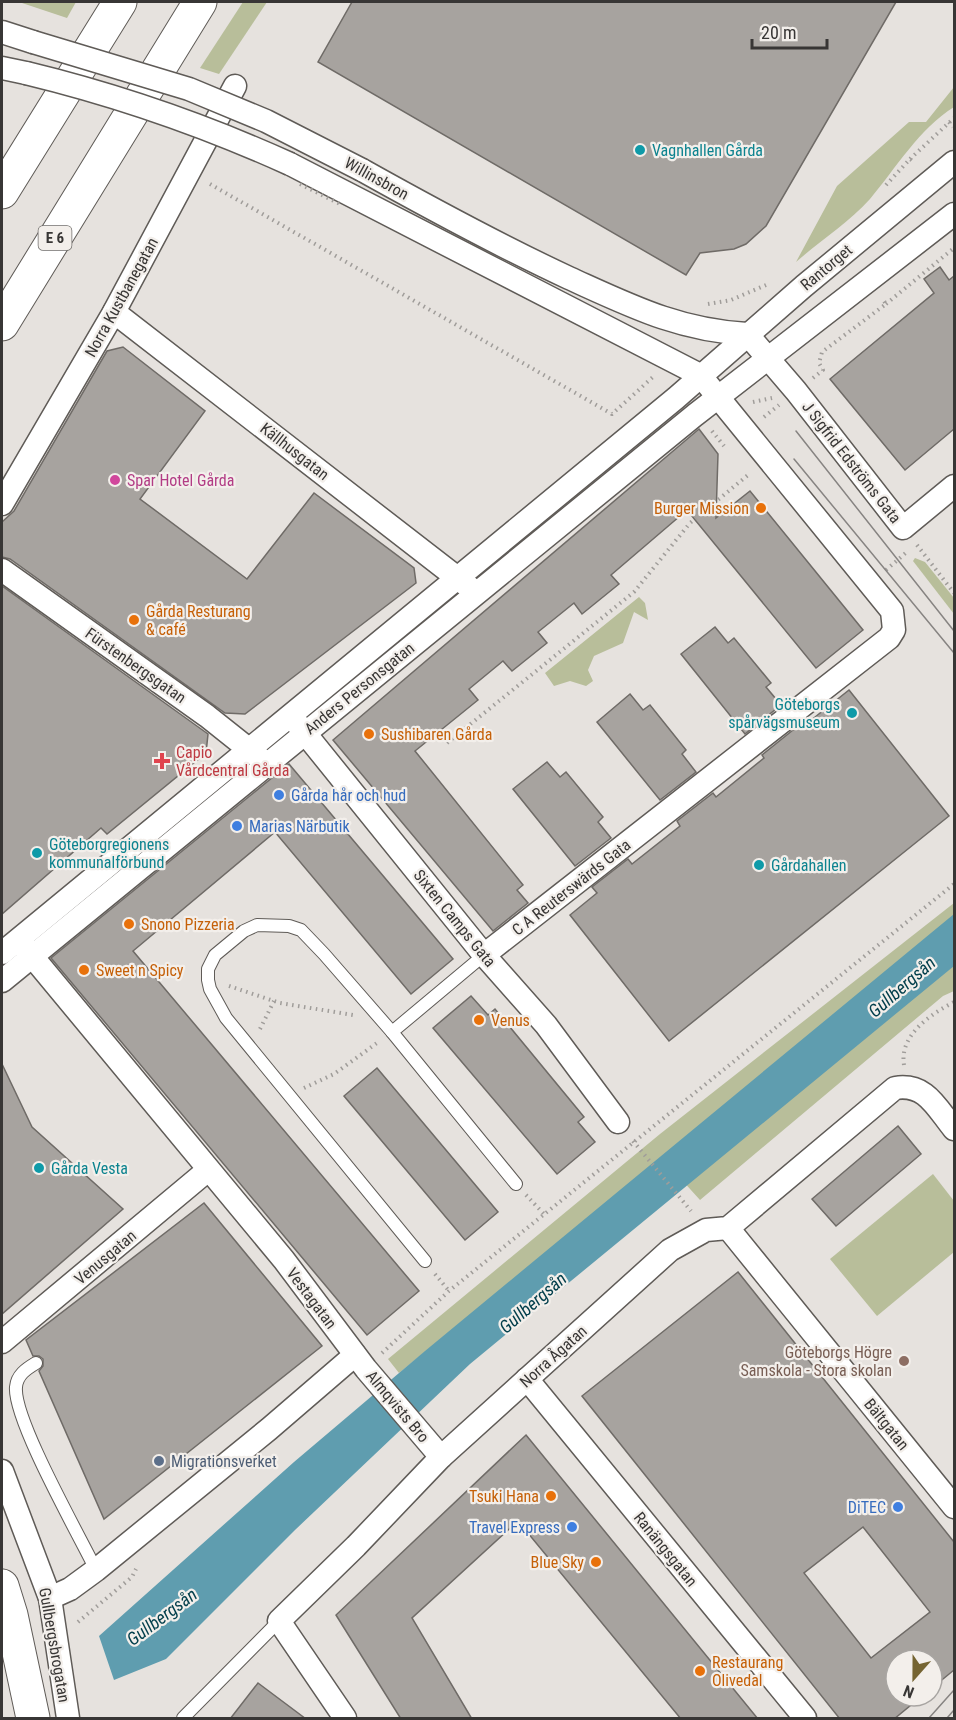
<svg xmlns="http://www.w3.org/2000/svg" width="956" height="1720" viewBox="0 0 956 1720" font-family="'Roboto Condensed',sans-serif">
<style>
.green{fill:#b8be9a}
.water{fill:#5f9daf}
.building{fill:#a7a39f;stroke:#6f6b67;stroke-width:1.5;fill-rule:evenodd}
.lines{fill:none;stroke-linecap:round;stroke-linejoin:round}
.service-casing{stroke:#5f5b57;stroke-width:14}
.minor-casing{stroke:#5f5b57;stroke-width:25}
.motorway-casing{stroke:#5f5b57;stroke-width:35}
.path{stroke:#a09d9a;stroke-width:4;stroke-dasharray:1.5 4.5;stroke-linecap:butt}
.service{stroke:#fff;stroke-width:12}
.minor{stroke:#fff;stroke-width:22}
.motorway{stroke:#fff;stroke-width:33}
.tram{stroke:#878482;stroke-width:1.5}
.minor-bridge-casing{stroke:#5f5b57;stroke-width:25;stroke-linecap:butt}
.path-bridge{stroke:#a09d9a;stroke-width:4;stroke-dasharray:1.5 4.5;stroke-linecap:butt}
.minor-bridge{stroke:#fff;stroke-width:22}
.culture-dot{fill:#0f9aa8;stroke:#f3efeb;stroke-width:2}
.hotel-dot{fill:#d1479c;stroke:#f3efeb;stroke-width:2}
.food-dot{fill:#e8710a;stroke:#f3efeb;stroke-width:2}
.health-dot{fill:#e0444e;stroke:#f3efeb;stroke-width:2}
.shop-dot{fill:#3f7fe0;stroke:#f3efeb;stroke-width:2}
.education-dot{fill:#8d6e63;stroke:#f3efeb;stroke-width:2}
.service-dot{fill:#5c6f8a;stroke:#f3efeb;stroke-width:2}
.labels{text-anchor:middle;stroke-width:4.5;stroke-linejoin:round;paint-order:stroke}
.shield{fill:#f3efeb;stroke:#706e6c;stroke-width:1.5}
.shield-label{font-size:15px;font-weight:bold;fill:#383635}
.culture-label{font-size:16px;fill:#0d838f;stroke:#f3efeb;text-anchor:start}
.street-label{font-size:16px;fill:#383635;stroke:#f3efeb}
.hotel-label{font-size:16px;fill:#b23c85;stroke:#f3efeb;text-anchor:start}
.food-label{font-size:16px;fill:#c56008;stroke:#f3efeb;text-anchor:start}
.health-label{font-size:16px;fill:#be3a42;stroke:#f3efeb;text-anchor:start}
.shop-label{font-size:16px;fill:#366cbe;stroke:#f3efeb;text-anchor:start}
.education-label{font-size:16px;fill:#785e54;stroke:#f3efeb;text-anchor:end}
.service-label{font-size:16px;fill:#4e5e75;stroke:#f3efeb;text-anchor:start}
.water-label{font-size:18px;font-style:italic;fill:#04404d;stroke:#f3efeb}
</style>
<rect width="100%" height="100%" fill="#e6e2de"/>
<!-- green -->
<g class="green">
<polygon points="19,2 76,2 67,18"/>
<polygon points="243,2 267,2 219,74 200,68"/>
<path d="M954,87V107C919,129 896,168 870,199C848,223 820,241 796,262L837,186L909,122H926Z"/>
<polygon points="915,558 925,562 954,598 954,614 913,561"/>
<polygon points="639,597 645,603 648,620 634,612 623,643 594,656 588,670 593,681 586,686 570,681 554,686 545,673"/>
<polygon points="954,903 954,991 943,996 700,1200 662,1158 399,1373 388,1359 660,1134"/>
<polygon points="933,1174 954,1201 954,1252 877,1316 830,1259"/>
</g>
<!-- water -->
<polygon class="water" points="954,914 954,966 470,1364 295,1530 166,1659 114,1680 99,1636 294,1462 425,1351"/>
<!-- building -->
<g class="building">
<polygon points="352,2 896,2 766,226 746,244 734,249 700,253 686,275 318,62"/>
<polygon points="940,267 949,280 954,276 954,429 905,470 830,379 934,293 924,279"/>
<polygon points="123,347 205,411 140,499 247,579 314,493 414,568 416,583 245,714 225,713 10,559 2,557 2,522 14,511 107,351"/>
<polygon points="699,429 718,454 716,518 750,491 863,630 816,668 687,510 611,575 619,584 582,614 574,603 538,632 547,643 512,671 503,661 469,689 478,700 415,751 523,885 517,890 528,903 493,931 333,740"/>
<polygon points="2,586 208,734 206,753 107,834 101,828 2,914"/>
<polygon points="715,627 728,643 734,638 771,683 766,687 781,705 745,734 681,654"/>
<polygon points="849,690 949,816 669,1041 570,915 597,893 592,887 628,859 632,864 680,826 677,821 713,793 716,797 764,758 762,755 798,726 800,729"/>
<polygon points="630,694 643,710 650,705 686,750 682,754 696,772 660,800 597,722"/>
<polygon points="547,762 560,777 566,772 603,817 598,822 611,838 575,866 513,789"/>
<polygon points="289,764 453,959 411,994 275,832 133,951 419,1291 367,1335 51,958"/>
<polygon points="471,996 488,1015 495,1009 584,1117 578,1122 595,1142 557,1174 433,1028"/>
<polygon points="2,1064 32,1127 123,1209 2,1314"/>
<polygon points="377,1068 498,1212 465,1240 344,1096"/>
<polygon points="898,1126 921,1154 836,1226 812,1199"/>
<polygon points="204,1203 322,1346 104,1519 39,1371 43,1366 43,1359 39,1356 33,1356 26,1340"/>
<path d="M738,1272L954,1542V1670L932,1688V1660H896V1696H922L894,1719H840L582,1396ZM863,1527L930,1612L871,1658L804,1573Z"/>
<polygon points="526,1435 758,1719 681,1719 518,1521 412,1618 472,1719 401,1719 336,1615"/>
<polygon points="258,1683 306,1719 230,1719"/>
</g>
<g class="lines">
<!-- service casing -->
<g class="service-casing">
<g id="service">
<polyline points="484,955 392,1032 516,1184"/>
<polyline points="392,1032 324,954 301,930 289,926 257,925 244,931 215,955 208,969 208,980 210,989 226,1018 425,1261"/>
<path d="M36,1363C26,1369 17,1375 16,1387C13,1419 79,1535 96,1570"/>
<polyline points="183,1718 279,1621"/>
</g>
</g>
<!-- minor casing -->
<g class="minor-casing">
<g id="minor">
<polyline points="2,32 33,42"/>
<polyline points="2,68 26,73"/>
<polyline points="290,164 700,375 892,611 894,630 889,638 484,955"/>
<path d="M362,170C430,208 498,245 569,278C631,306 678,330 747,334"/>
<polyline points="114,312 469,587"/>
<polyline points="747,334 796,391 903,528 954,486"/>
<polyline points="2,504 114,312 235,86"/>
<polyline points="2,570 207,716 261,759"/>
<polyline points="296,722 484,955 546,1025 618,1122"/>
<polyline points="22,944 284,1260 366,1369 441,1457"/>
<polyline points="2,953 676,398 804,286 954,162"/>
<polyline points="2,981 695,415 954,214"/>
<polyline points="728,1228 954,1507"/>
<polyline points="2,1342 208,1170"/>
<polyline points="527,1379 805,1718"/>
<polyline points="2,1471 50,1598 68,1718"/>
<polyline points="50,1598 70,1589 96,1570 269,1429 355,1355"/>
<path d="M345,1718L279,1621L356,1546L441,1457L670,1250L706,1230L728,1228L895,1088C926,1083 936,1107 954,1129"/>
</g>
</g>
<!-- motorway casing -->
<g class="motorway-casing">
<g id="motorway">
<polyline points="2,192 120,2"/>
<polyline points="2,324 200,2"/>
<polyline points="2,1586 11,1615 33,1718"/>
</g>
</g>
<!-- path -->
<g class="path">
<polyline points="949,122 953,127"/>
<polyline points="910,159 954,118"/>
<polyline points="210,184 612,414 653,377"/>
<polyline points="886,185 910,159 914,162"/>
<polyline points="708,304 731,300 766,285"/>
<polyline points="886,304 954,248"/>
<polyline points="813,378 823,370 819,363 822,352 886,304 884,301"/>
<polyline points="753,402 772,398"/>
<polyline points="764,417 779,405"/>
<polyline points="712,431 724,446"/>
<polyline points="917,545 954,593"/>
<polyline points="886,570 908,551"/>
<polyline points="447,743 634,592 690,523 748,475"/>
<polyline points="229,986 280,1003 353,1015"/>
<polyline points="260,1029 274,1001"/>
<path d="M904,1065C899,1035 931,1014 954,1002"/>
<polyline points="304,1088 334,1074 377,1043"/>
<polyline points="633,1141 691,1211"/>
<polyline points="526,1195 545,1215"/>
<polyline points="435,1274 449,1291"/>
<polyline points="382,1353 449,1291 954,884"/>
<polyline points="78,1622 132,1577 136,1569"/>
</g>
<!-- service -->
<use href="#service" class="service"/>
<!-- minor -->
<use href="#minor" class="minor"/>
<!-- motorway -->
<use href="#motorway" class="motorway"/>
<!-- tram -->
<g class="tram">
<polyline points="796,431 954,631"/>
<polyline points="794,459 954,653"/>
<polyline points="929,1718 954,1690"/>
<polyline points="947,1718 954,1710"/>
</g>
<!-- minor-bridge casing -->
<g class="minor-bridge-casing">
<g id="minor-bridge">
<polyline points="33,42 189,89 266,121 362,170"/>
<path d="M26,73C117,95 204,125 290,164"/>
</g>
</g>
<!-- path-bridge -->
<polyline class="path-bridge" points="300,184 342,205"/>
<!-- minor-bridge -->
<use href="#minor-bridge" class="minor-bridge"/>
</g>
<!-- markers -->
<g class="culture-dot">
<circle cx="640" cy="150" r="6"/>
<circle cx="852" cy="713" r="6"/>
<circle cx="37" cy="853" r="6"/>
<circle cx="759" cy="865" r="6"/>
<circle cx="39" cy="1168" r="6"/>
</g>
<circle class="hotel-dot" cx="115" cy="480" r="6"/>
<g class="food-dot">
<circle cx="761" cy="508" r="6"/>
<circle cx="134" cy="620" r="6"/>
<circle cx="369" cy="734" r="6"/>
<circle cx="129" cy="924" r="6"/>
<circle cx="84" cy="970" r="6"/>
<circle cx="479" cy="1020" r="6"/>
<circle cx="551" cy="1496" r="6"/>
<circle cx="596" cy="1562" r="6"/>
<circle cx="700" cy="1671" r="6"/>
</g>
<path class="health-dot" d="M159 752h6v6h6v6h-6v6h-6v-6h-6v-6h6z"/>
<g class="shop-dot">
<circle cx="279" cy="795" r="6"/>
<circle cx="237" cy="826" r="6"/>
<circle cx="898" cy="1507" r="6"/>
<circle cx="572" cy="1527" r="6"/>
</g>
<circle class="education-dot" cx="904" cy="1361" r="6"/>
<circle class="service-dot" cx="159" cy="1461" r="6"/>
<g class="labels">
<!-- shield labels -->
<rect class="shield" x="38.5" y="226" width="33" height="24" rx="4.5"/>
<g class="shield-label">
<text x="55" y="243">E 6</text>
</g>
<!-- culture labels -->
<g class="culture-label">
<text x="652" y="156">Vagnhallen Gårda</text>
<text x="840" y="710" text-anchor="end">Göteborgs<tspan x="840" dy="18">spårvägsmuseum</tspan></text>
<text x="49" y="850">Göteborgregionens<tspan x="49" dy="18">kommunalförbund</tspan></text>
<text x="771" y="871">Gårdahallen</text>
<text x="51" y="1174">Gårda Vesta</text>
</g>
<!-- street labels -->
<g class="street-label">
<text transform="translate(377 178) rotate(29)" y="6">Willinsbron</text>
<text transform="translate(826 267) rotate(-40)" y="6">Rantorget</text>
<text transform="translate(121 297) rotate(-61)" y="6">Norra Kustbanegatan</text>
<text transform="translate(295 451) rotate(38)" y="6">Källhusgatan</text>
<text transform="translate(852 462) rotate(52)" y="6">J Sigfrid Edströms Gata</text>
<text transform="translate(136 665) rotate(35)" y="6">Fürstenbergsgatan</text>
<text transform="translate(359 688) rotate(-39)" y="6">Anders Personsgatan</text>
<text transform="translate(571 887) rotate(-38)" y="6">C A Reuterswärds Gata</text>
<text transform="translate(455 918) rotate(51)" y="6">Sixten Camps Gata</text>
<text transform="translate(105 1257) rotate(-40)" y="6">Venusgatan</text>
<text transform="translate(312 1298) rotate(53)" y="6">Vestagatan</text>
<text transform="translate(553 1356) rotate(-42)" y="6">Norra Ågatan</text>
<text transform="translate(398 1406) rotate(50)" y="6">Almqvists Bro</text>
<text transform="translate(887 1424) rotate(51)" y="6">Bältgatan</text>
<text transform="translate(666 1549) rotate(51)" y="6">Ranängsgatan</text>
<text transform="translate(55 1645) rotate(80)" y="6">Gullbergsbrogatan</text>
</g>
<!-- hotel labels -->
<g class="hotel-label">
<text x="127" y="486">Spar Hotel Gårda</text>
</g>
<!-- food labels -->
<g class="food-label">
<text x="749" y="514" text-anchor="end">Burger Mission</text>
<text x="146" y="617">Gårda Resturang<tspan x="146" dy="18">&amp; café</tspan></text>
<text x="381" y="740">Sushibaren Gårda</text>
<text x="141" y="930">Snono Pizzeria</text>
<text x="96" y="976">Sweet n Spicy</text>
<text x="491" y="1026">Venus</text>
<text x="539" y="1502" text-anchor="end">Tsuki Hana</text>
<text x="584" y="1568" text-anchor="end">Blue Sky</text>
<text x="712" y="1668">Restaurang<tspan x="712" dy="18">Olivedal</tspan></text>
</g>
<!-- health labels -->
<g class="health-label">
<text x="176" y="758">Capio<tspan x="176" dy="18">Vårdcentral Gårda</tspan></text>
</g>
<!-- shop labels -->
<g class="shop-label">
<text x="291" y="801">Gårda hår och hud</text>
<text x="249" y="832">Marias Närbutik</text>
<text x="886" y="1513" text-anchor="end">DiTEC</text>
<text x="560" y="1533" text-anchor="end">Travel Express</text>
</g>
<!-- education labels -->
<g class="education-label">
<text x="892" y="1358">Göteborgs Högre<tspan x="892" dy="18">Samskola - Stora skolan</tspan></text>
</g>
<!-- service labels -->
<g class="service-label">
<text x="171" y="1467">Migrationsverket</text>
</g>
<!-- water labels -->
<g class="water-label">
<text transform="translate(902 987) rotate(-41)" y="6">Gullbergsån</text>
<text transform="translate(533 1303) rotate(-41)" y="6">Gullbergsån</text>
<text transform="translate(162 1617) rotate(-37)" y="6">Gullbergsån</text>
</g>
</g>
<!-- border -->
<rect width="956" height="1720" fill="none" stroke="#383635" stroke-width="6"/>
<!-- north arrow -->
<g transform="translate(914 1678) rotate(201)"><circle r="28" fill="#f3efeb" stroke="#a8a5a2" stroke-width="1.5"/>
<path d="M0-4.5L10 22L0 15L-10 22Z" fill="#756432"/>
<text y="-9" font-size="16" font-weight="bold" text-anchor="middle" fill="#383635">N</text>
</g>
<!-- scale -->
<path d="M752 39v9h75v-9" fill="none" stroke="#383635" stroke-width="3"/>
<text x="761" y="39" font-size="18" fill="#383635" stroke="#f3efeb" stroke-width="4.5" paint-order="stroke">20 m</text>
</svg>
